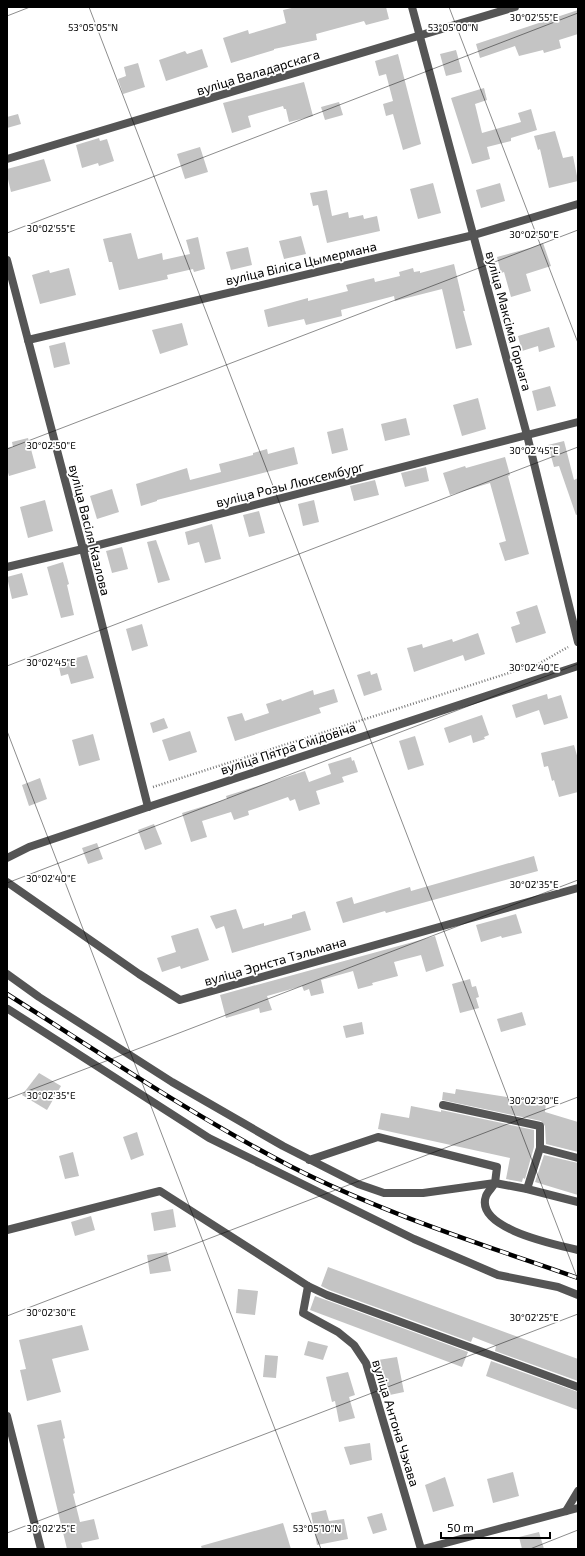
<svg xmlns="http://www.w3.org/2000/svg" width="585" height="1556" viewBox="0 0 585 1556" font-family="'Exo 2',sans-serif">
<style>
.building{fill:#c4c4c4}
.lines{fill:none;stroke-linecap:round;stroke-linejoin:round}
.path{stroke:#777;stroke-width:2.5;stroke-dasharray:1 2;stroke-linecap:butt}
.lane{stroke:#555;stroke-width:8}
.street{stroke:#555;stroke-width:8}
.rail-casing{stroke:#000;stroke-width:4.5}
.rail{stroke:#fff;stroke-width:3;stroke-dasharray:9;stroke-linecap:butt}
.ticks{fill:none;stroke:#000;stroke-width:1;stroke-opacity:0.45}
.labels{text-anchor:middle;stroke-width:3.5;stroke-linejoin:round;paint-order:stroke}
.street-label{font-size:13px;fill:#000;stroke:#fff}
.ticks-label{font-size:10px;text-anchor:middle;fill:#000;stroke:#fff;stroke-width:3.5;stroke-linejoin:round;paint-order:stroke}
</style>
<rect width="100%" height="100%" fill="#fff"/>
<!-- building -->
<g class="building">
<polygon points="296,7 386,7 389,19 366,25 364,21 316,34 317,40 274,49 274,50 231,63 223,38 248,30 249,34 286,23 283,10"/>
<polygon points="578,10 578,34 559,40 561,48 544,53 543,50 519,56 515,46 480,58 476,44"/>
<polygon points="202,49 208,67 166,81 159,60 185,51 187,54"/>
<polygon points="456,50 462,72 446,76 440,54"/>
<polygon points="398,54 421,144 403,150 393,114 386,116 383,104 393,101 386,74 379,76 375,61"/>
<polygon points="138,63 145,87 123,94 118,79 126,76 124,67"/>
<polygon points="304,82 313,116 289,122 286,109 284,109 283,106 248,116 251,127 232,133 223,103"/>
<polygon points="484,88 487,100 475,104 482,133 521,122 518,113 531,109 537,130 511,138 511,141 487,147 490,159 472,164 451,98"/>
<polygon points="339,102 343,115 325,120 321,107"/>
<polygon points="18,114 21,124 7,128 7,117"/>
<polygon points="555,131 563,158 573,156 578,181 549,188 540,149 538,150 534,136"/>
<polygon points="99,138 100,141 107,139 114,161 99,166 98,163 82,168 76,145"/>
<polygon points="200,147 208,172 185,179 177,154"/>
<polygon points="44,159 51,181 11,192 7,175 7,169"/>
<polygon points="433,183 441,213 418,219 410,189"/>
<polygon points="500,183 505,201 481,208 476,190"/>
<polygon points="327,190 332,216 348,212 349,218 363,215 364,219 377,216 380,231 327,243 318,205 313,206 310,193"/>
<polygon points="131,233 138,259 162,253 163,260 190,254 186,240 198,237 205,269 194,272 193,269 167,275 168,279 119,290 112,262 109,262 103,239"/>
<polygon points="301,236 306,254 284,259 279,241"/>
<polygon points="543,243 551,266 526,274 531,291 511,297 504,272 501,273 497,257 530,248"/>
<polygon points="248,247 252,265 231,270 226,252"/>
<polygon points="454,264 465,311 463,311 472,345 456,349 442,289 395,301 394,296 341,310 342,316 306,325 304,319 268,327 264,310 308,298 308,301 348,291 346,285 374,278 375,282 400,276 399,272 413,268 414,272 420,271 420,273"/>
<polygon points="69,268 76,295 40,304 32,275 49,270 50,273"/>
<polygon points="182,323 188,345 160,354 152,330"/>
<polygon points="549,327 555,347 539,352 538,346 522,351 518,336"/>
<polygon points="65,342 70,364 54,368 49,346"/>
<polygon points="550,386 556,406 537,411 532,391"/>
<polygon points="478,398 486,429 462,436 453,405"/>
<polygon points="406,418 410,435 385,441 381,424"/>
<polygon points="343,428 348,450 332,454 327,432"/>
<polygon points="28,438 36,468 9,476 7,469 7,448 13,447 12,442"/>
<polygon points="564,441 574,480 578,478 578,514 576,515 559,466 554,467 548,445"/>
<polygon points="294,447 298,464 157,500 157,501 141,506 136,484 187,468 190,480 221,472 219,464 253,455 253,453 267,449 268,454"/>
<polygon points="505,457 510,475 508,476 529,554 505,561 499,543 506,541 490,483 450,495 443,473 465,466 466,468"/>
<polygon points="426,467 429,481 405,487 401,473"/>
<polygon points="375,480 379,495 354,501 350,486"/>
<polygon points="112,489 119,512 97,519 90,496"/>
<polygon points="45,500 53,531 28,538 20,507"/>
<polygon points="314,500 319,522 303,526 298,504"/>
<polygon points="259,511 265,533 249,537 243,515"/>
<polygon points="212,524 221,559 205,563 199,542 188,545 185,532"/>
<polygon points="156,540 170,580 158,583 147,542"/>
<polygon points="122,547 128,569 112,573 106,551"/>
<polygon points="63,562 69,584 67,585 74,615 61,618 47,567"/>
<polygon points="22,573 28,595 12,599 7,577"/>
<polygon points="537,605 546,633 516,643 511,627 520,624 516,612"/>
<polygon points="142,624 148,646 132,651 126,629"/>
<polygon points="478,633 485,654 465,661 463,655 414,672 407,648 422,644 423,648 452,639 453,642"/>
<polygon points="87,655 94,678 71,684 68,674 61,676 58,663"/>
<polygon points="370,671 371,675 377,673 382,690 364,696 357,675"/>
<polygon points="334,689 338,702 319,708 321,713 235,741 227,717 242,713 245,721 269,713 266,704 281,699 282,701 313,690 314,695"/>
<polygon points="547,694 548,699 561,695 568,718 544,725 539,710 516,718 512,705"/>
<polygon points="482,715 489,735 484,737 485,739 473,743 471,735 449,743 444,728"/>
<polygon points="164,718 168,728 153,733 150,723"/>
<polygon points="190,731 197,752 169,761 162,740"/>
<polygon points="93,734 100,760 79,766 72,740"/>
<polygon points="415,736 424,765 408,770 399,741"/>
<polygon points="574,745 578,759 578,792 559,797 554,780 552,781 548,766 544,767 541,753"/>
<polygon points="351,757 352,761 354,760 358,772 342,777 344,782 316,791 320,804 299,811 295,799 290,801 288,797 248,811 249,815 234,820 231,812 202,821 207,837 191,842 182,813 227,799 226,796 305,771 309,782 331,774 328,764"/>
<polygon points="40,778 47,799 29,806 22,785"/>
<polygon points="154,824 162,844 145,850 138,830"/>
<polygon points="97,843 103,859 88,864 82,848"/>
<polygon points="534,856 538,871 386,913 385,911 343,923 336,902 352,897 354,904 410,887 411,891"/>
<polygon points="236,909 243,929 264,923 264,926 292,918 292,915 305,911 311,930 232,953 224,926 216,929 210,916"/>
<polygon points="516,914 522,933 502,938 501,936 481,942 476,925"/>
<polygon points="198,928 209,960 181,969 180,966 162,972 157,958 176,952 171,936"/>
<polygon points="435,936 444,966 426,972 421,955 394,962 398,976 372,983 373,985 358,989 353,971 321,980 324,993 311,996 309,989 304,991 302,986 267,996 272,1010 260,1013 259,1008 226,1018 220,995"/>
<polygon points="470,979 472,987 476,986 479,997 476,998 479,1008 460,1013 452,984"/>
<polygon points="522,1012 526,1025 501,1032 497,1019"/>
<polygon points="362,1022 364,1034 346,1038 343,1026"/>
<polygon points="39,1073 61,1086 47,1110 22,1095"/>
<polygon points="456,1089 546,1103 545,1112 578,1122 578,1152 546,1144 545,1126 541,1121 442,1100 443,1092 455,1094"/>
<polygon points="411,1106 441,1112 441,1110 534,1130 534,1147 525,1179 523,1178 522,1182 506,1179 510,1158 378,1129 381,1113 409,1118"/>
<polygon points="137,1132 144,1155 131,1160 123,1137"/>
<polygon points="73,1152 79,1176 65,1179 59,1156"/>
<polygon points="544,1155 578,1163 578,1195 535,1182"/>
<polygon points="173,1209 176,1227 154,1231 151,1213"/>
<polygon points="91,1216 95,1230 75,1236 71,1222"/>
<polygon points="167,1252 171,1271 150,1274 147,1255"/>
<polygon points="328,1267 578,1359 578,1381 495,1351 496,1346 473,1337 471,1342 329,1290 321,1286"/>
<polygon points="238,1289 258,1291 255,1315 236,1313"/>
<polygon points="315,1296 468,1352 462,1367 310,1310"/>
<polygon points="82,1325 89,1350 52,1359 61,1392 27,1401 20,1370 26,1369 19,1340"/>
<polygon points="308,1341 328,1346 323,1360 304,1355"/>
<polygon points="265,1355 278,1356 276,1378 263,1377"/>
<polygon points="397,1357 404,1392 385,1396 378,1360"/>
<polygon points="491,1361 578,1392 578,1410 486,1376"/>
<polygon points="348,1372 355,1395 349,1397 355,1418 339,1422 335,1401 332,1402 326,1377"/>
<polygon points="61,1420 65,1438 63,1439 75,1493 73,1494 80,1522 94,1519 99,1539 81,1543 83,1549 67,1549 37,1425"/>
<polygon points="370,1443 372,1460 350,1465 344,1447"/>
<polygon points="513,1472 519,1496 493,1503 487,1479"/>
<polygon points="445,1477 454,1506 433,1512 425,1485"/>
<polygon points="326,1510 329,1521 344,1519 348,1539 317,1545 311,1513"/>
<polygon points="382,1513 387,1530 373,1534 367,1517"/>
<polygon points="283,1523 291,1549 202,1549 201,1546"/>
<polygon points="539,1532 544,1549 522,1549 519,1537"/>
</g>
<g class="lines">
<!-- path -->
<polyline class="path" points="153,787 540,663 568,647"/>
<!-- lane -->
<g class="lane">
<polyline points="7,974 39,997 172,1082 283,1146 358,1184 384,1193 423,1193 495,1183 497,1167 378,1137 309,1160"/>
<polyline points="8,1009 209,1138 414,1239 498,1275 558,1287 578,1295"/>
<polyline points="443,1105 540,1126 540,1148"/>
<polyline points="527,1189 540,1148 578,1158"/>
<path d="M578,1202L527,1189L495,1183C493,1187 488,1191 486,1196C474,1229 558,1245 578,1250"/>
<polyline points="308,1286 327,1295 578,1387"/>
<polyline points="566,1511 578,1491"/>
</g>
<!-- street -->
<g class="street">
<polyline points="412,7 527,435 578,642"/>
<polyline points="7,159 515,7"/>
<polyline points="7,260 83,549 148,807"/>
<polyline points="28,340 474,235 578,204"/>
<polyline points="7,567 83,549 578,422"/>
<polyline points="7,858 29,847 148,807 578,666"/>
<polyline points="7,882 139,974 180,1000 578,888"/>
<polyline points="7,1230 160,1191 308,1286 303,1313 338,1332 354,1345 366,1363 421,1549"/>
<polyline points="7,1416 41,1549"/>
<polyline points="423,1549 578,1508"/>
</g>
<!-- rail casing -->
<g class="rail-casing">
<path id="rail" d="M7,994C100,1053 192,1115 290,1166C382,1213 481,1244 578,1278"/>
</g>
<!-- rail -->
<use href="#rail" class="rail"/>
</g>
<!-- ticks -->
<path class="ticks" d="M89,7L578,1280M449,7L578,343M7,16L30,7M7,233L578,13M7,449L578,230M7,666L578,447M7,731L321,1549M7,883L578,664M7,1099L578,880M7,1316L578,1097M7,1533L578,1314M530,1549L578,1530"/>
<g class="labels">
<!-- street labels -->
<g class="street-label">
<text transform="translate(258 72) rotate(-17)" y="5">вуліца Валадарскага</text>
<text transform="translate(301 263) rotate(-13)" y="5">вуліца Віліса Цымермана</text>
<text transform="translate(509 321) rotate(75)" y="5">вуліца Максіма Горкага</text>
<text transform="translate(290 484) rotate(-14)" y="5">вуліца Розы Люксембург</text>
<text transform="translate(90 530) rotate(76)" y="5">вуліца Васіля Казлова</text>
<text transform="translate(288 748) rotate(-18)" y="5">вуліца Пятра Смідовіча</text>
<text transform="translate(275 961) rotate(-16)" y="5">вуліца Эрнста Тэльмана</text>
<text transform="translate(396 1423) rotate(73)" y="5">вуліца Антона Чэхава</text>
</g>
</g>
<g class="ticks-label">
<text x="534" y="21">30°02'55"E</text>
<text x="93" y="31">53°05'05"N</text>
<text x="453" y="31">53°05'00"N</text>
<text x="51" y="232">30°02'55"E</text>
<text x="534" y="238">30°02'50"E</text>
<text x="51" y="449">30°02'50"E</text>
<text x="534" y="454">30°02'45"E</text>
<text x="51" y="666">30°02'45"E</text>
<text x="534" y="671">30°02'40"E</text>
<text x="51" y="882">30°02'40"E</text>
<text x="534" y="888">30°02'35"E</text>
<text x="51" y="1099">30°02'35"E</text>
<text x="534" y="1104">30°02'30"E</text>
<text x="51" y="1316">30°02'30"E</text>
<text x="534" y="1321">30°02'25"E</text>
<text x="317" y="1532">53°05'10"N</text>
<text x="51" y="1532">30°02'25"E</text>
</g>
<!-- border -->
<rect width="585" height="1556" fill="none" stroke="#000000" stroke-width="16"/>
<!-- scale -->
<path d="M441 1532v6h109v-6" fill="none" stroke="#000000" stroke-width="2"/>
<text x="447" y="1532" font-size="12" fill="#000000" stroke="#ffffff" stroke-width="3" paint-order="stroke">50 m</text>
</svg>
